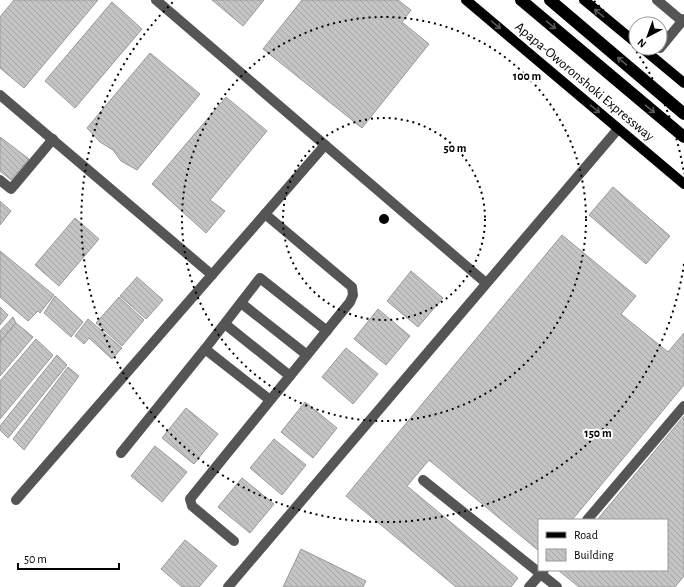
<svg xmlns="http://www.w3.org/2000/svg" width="684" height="587" viewBox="0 0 684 587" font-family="'Alegreya Sans',sans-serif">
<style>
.building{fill:url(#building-back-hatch);stroke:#999}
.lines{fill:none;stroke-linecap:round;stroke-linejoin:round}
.minor{stroke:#555;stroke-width:10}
.major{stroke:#000;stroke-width:10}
.highway{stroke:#000;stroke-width:12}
.oneway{stroke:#595959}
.ring{fill:none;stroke:#000;stroke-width:2;stroke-dasharray:2 4}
.labels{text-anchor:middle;stroke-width:4;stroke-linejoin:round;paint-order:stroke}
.street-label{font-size:14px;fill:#000;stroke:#fff}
.centre{fill:#000;stroke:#fff;stroke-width:2}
.ring-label{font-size:12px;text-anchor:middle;font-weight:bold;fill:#000;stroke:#fff;stroke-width:4;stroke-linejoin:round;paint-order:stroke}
</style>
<defs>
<pattern id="building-back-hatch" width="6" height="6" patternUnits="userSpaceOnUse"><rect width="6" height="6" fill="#c4c4c4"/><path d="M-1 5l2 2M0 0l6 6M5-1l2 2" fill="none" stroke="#a7a7a7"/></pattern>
</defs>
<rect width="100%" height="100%" fill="#fff"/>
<!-- building -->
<g class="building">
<polygon points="14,0 98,0 24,88 0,68 0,17"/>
<polygon points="212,0 264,0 243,26"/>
<polygon points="302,0 398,0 411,10 402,22 429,44 362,128 263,49"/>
<polygon points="112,2 142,29 75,108 45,81"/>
<polygon points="150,53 200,94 137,170 121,161 113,150 100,142 87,128"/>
<polygon points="226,97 267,131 210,200 225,211 206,233 152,184"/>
<polygon points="0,137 29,159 11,180 0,171"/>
<polygon points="613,187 670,236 646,264 589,215"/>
<polygon points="0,201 11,211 0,225"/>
<polygon points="75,218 99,239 59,286 35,265"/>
<polygon points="562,235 636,296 621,314 668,352 684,333 684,385 572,520 539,520 539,551 429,460 407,486 518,578 511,587 456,587 346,496"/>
<polygon points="0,251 54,295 40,313 38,311 28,321 0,297"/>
<polygon points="411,271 443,298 418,327 387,301"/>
<polygon points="137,277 163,300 146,319 120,296"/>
<polygon points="55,296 83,322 71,337 44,313"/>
<polygon points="119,297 144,320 122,346 96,323"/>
<polygon points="0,307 8,315 0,325"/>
<polygon points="378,309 410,336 386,365 354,339"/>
<polygon points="13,317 16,323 0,342 0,331"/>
<polygon points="88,319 122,348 112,359 89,338 84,344 75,336"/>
<polygon points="16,323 33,337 0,376 0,342"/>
<polygon points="36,339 53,355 0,419 0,381"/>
<polygon points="346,348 378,374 353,404 322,377"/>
<polygon points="57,355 67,365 8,438 0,430 0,426"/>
<polygon points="68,367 79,376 24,450 13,439"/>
<polygon points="305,402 337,428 313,458 281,432"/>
<polygon points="186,408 218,434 194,464 162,438"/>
<polygon points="684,416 684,576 675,587 579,587 558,570 667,570 667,520 597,520"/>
<polygon points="274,439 306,465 282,495 250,468"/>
<polygon points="155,446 187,472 162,502 131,476"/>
<polygon points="242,478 274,504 250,533 218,507"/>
<polygon points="185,540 217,566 199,587 182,587 161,569"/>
<polygon points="301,549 366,581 363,587 283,587"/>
</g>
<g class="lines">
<!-- minor -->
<g class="minor">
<polyline points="156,0 486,283"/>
<polyline points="657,0 682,21"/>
<polyline points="660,48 684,19"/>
<polyline points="0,95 212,275"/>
<polyline points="0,180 11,189 53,139"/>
<polyline points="241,303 307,355"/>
<polyline points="225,324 290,376"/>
<polyline points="205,349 260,278 327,331"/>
<polyline points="121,453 205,349 270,400"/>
<polyline points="423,480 557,587"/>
<polyline points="16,500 325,145"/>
<polyline points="587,520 684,406"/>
<polyline points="234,541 192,506 190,499 350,302 353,295 352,287 265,214"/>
<polyline points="228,587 618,129"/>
<polyline points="529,587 544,570"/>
</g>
<!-- major -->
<g class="major">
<polyline points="466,0 684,184"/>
<polyline points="584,0 636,43"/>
<polyline points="642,48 684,83"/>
</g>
<!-- highway -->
<g class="highway">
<polyline points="521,0 684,137"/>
<polyline points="550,0 684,114"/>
</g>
</g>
<!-- one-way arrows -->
<defs><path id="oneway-shaft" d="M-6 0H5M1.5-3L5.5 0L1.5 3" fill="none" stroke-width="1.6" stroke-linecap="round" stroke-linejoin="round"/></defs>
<g class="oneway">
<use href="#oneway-shaft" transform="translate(599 13) rotate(-140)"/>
<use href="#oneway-shaft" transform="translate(496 25) rotate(40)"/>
<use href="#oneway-shaft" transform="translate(551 25) rotate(40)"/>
<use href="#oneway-shaft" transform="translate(622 61) rotate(-140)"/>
<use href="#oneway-shaft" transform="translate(595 109) rotate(40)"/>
<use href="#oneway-shaft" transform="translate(650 109) rotate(40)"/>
</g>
<!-- distance rings -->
<g class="ring">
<circle cx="384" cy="219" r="101"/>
<circle cx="384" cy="219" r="202"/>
<path d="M684 264A303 303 0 1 1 174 1M594 1A303 303 0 0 1 684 174"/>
</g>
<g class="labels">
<!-- street labels -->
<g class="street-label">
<text transform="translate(585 81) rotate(40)" y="5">Apapa-Oworonshoki Expressway</text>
</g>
</g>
<circle cx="384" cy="219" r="6" class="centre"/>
<g class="ring-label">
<text x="527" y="80">100 m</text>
<text x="455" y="152">50 m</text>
<text x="598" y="437">150 m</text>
</g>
<!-- legend -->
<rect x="538" y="519" width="130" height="52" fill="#ffffff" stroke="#999999"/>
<rect x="546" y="532" width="20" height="6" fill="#000000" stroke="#999999"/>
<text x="574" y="539" font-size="12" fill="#000000">Road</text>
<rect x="546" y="549" width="20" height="12" fill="url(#building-back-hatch)" stroke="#999999"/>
<text x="574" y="559" font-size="12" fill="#000000">Building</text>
<!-- north arrow -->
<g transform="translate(648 36) rotate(221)"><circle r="19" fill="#ffffff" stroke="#999999"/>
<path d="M0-3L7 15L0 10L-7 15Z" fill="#000000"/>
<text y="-6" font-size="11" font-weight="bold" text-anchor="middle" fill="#000000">N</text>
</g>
<!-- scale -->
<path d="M18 563v6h101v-6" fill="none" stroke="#000000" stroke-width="2"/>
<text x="24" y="563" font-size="12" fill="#000000" stroke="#ffffff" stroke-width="3" paint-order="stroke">50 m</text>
</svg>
